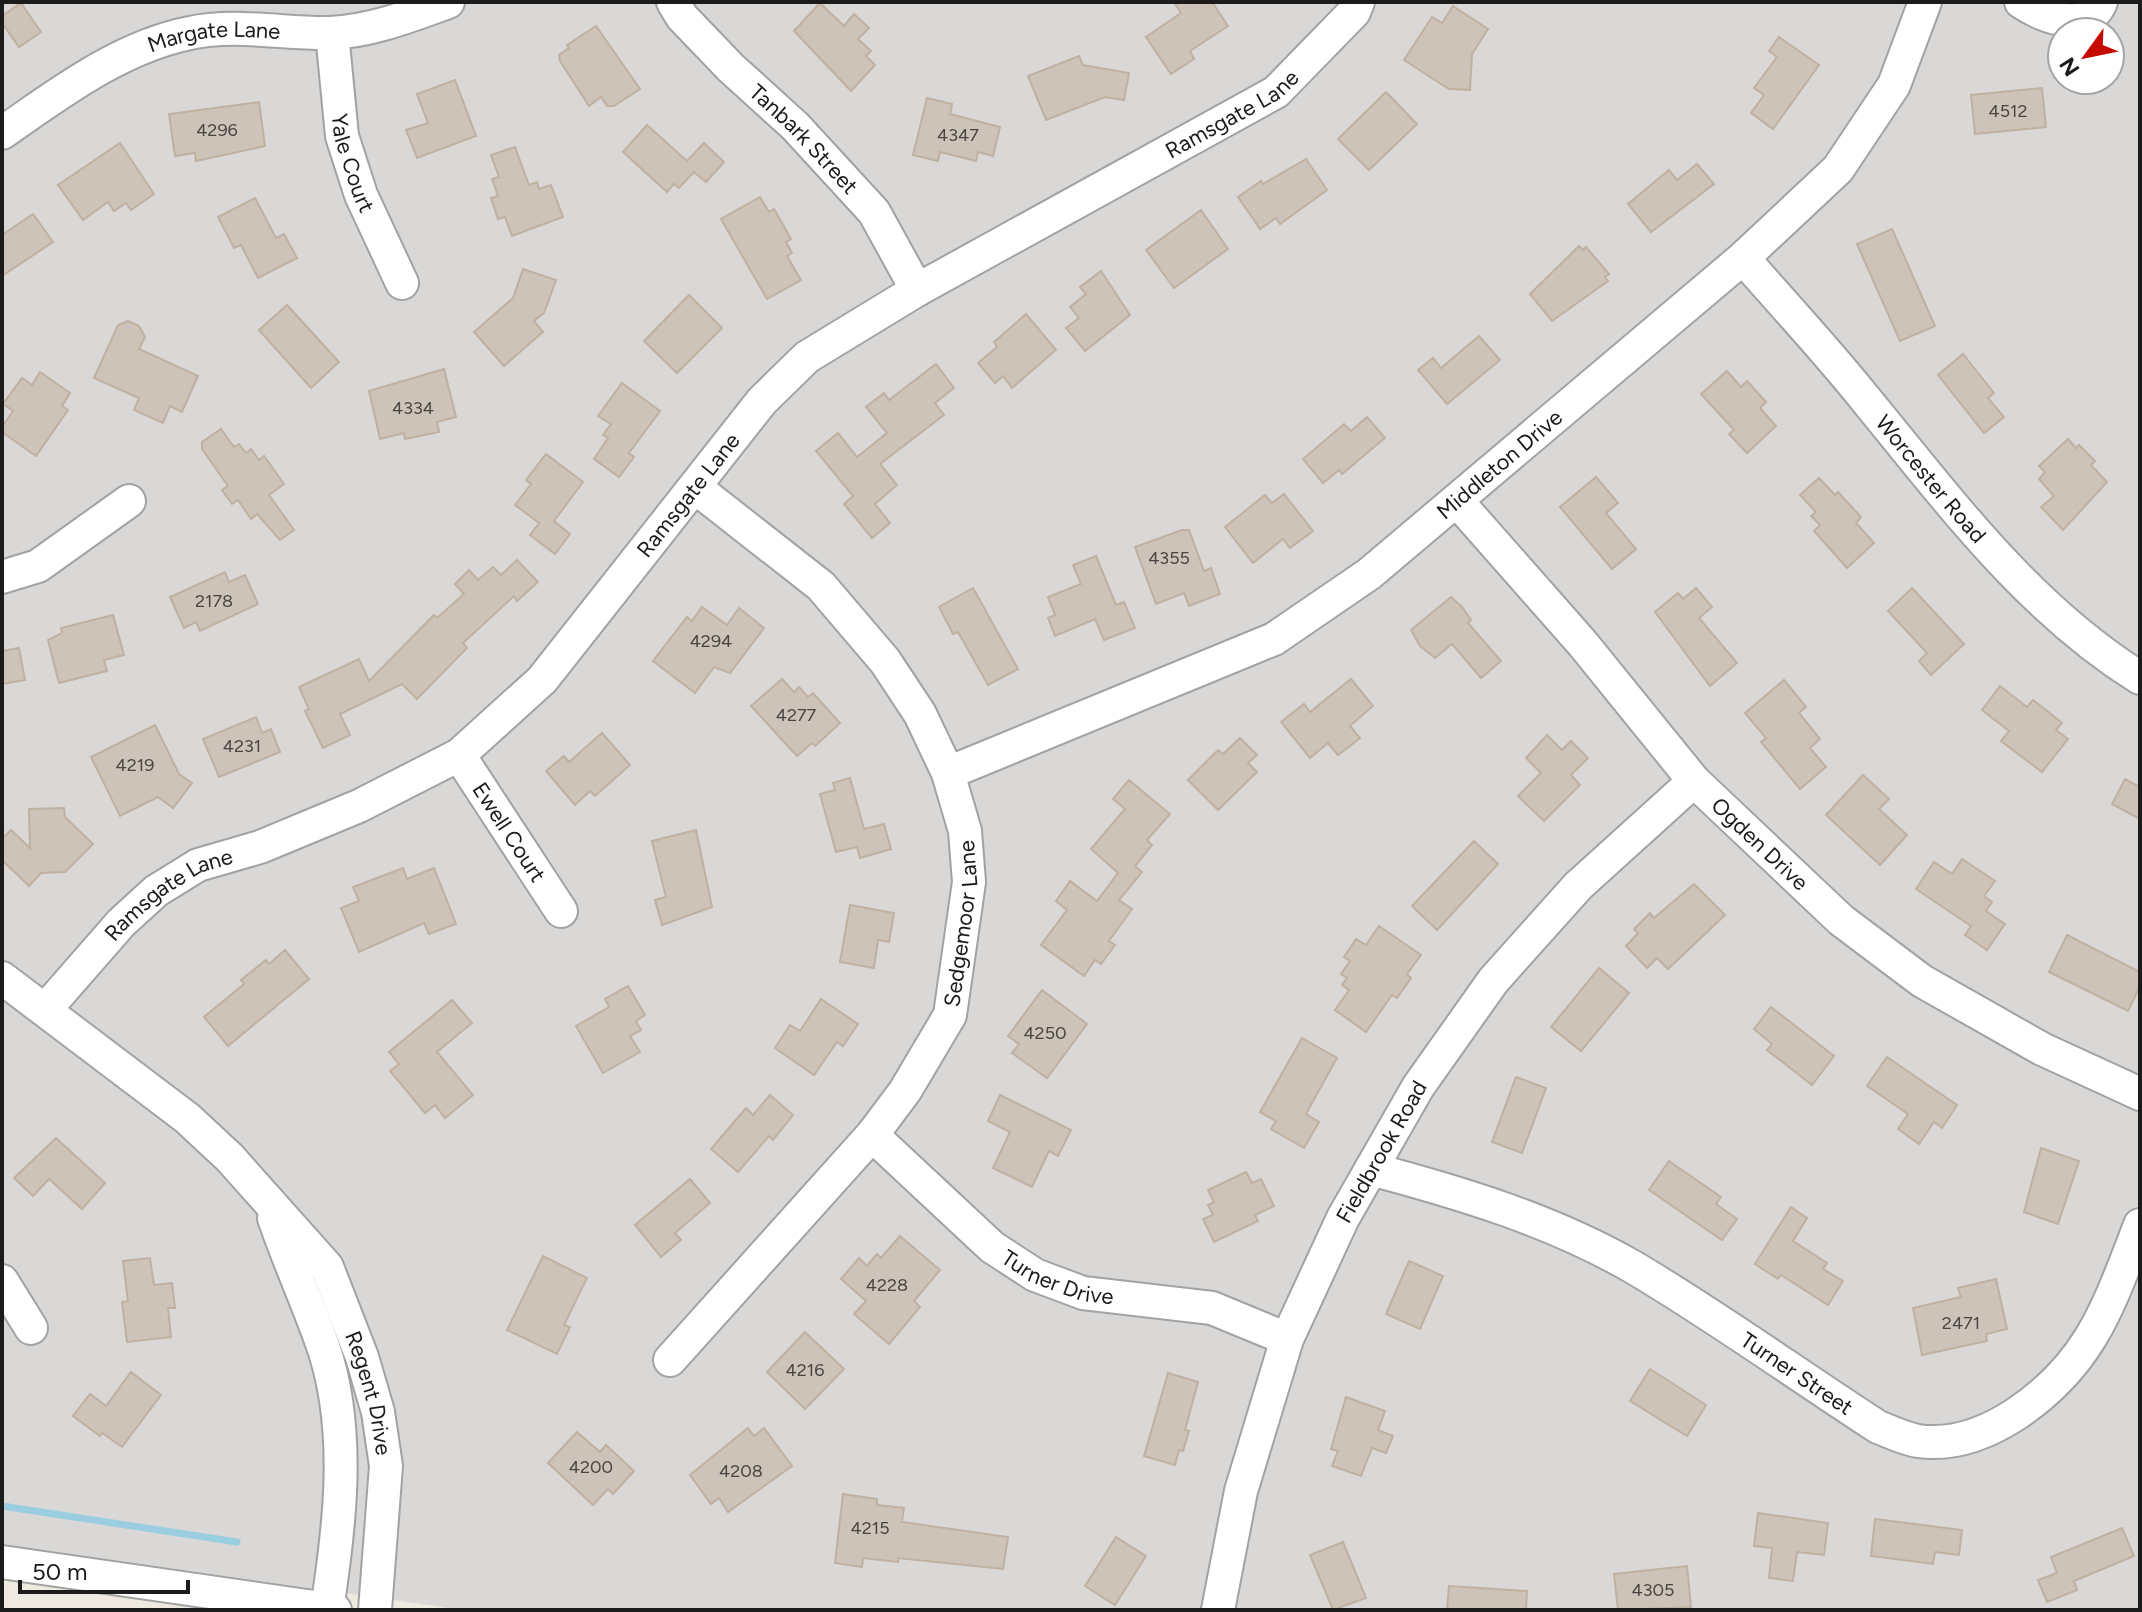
<svg xmlns="http://www.w3.org/2000/svg" width="2142" height="1612" viewBox="0 0 2142 1612" font-family="Figtree,sans-serif">
<style>
.residential{fill:#d9d8d7;fill-rule:evenodd}
.lines{fill:none;stroke-linecap:round;stroke-linejoin:round}
.stream{stroke:#9acde0;stroke-width:7}
.building{fill:#cec3b8;stroke:#c0b0a0;stroke-width:2}
.minor-casing{stroke:#a2a2a2;stroke-width:36}
.minor{stroke:#fff;stroke-width:32}
.labels{text-anchor:middle;stroke-width:7;stroke-linejoin:round;paint-order:stroke}
.number-label{font-size:18px;fill:#484542}
.street-label{font-size:22px;fill:#1b1b1b;stroke:#fff}
</style>
<rect width="100%" height="100%" fill="#eeeadf"/>
<!-- residential -->
<path class="residential" d="M2,2H2140V1610H463L2,1544ZM2062,32H2110V80H2062Z"/>
<g class="lines">
<!-- stream -->
<polyline class="stream" points="2,1506 237,1542"/>
</g>
<!-- building -->
<g class="building">
<polygon points="1174,2 1212,2 1228,26 1190,51 1194,59 1171,74 1146,37 1181,13"/>
<polygon points="21,3 41,32 19,47 2,23 2,16"/>
<polygon points="820,3 844,26 854,14 869,28 858,39 871,51 866,56 875,65 851,91 794,31"/>
<polygon points="1453,6 1488,29 1472,54 1470,90 1449,89 1404,60 1432,17 1442,23"/>
<polygon points="596,26 640,89 614,106 607,106 601,97 589,106 560,61 559,55 569,48 567,45"/>
<polygon points="1779,37 1819,65 1773,129 1751,113 1764,95 1754,88 1777,57 1769,51"/>
<polygon points="1079,56 1083,65 1129,73 1124,100 1105,97 1046,120 1028,76"/>
<polygon points="455,80 476,136 417,158 406,130 428,123 417,94"/>
<polygon points="2042,88 2046,127 1975,134 1971,95"/>
<polygon points="1386,92 1417,124 1369,170 1338,139"/>
<polygon points="927,98 952,104 950,114 1000,127 993,156 978,152 976,161 940,152 938,161 913,155"/>
<polygon points="259,102 265,146 196,161 195,153 175,156 169,114"/>
<polygon points="647,125 687,161 704,143 724,162 706,182 694,172 679,188 674,184 667,192 623,152"/>
<polygon points="120,143 154,194 131,210 126,203 114,211 108,202 83,220 58,185"/>
<polygon points="515,147 529,185 537,182 539,189 551,185 563,217 512,236 505,217 498,219 491,198 498,196 492,179 499,177 491,155"/>
<polygon points="1306,159 1327,190 1280,224 1276,218 1260,229 1238,197 1261,181 1263,184"/>
<polygon points="1697,164 1714,184 1651,232 1628,204 1669,170 1677,180"/>
<polygon points="760,197 769,212 774,209 791,239 786,242 792,253 787,256 801,280 767,299 721,219"/>
<polygon points="255,198 276,238 284,234 297,258 258,278 241,245 234,248 218,217"/>
<polygon points="1201,210 1228,249 1174,288 1146,250"/>
<polygon points="33,214 53,242 2,276 2,235"/>
<polygon points="1892,229 1935,326 1900,341 1857,244"/>
<polygon points="1579,246 1583,250 1586,247 1609,274 1605,277 1608,281 1552,321 1530,294"/>
<polygon points="523,269 556,280 544,313 534,321 543,332 504,366 474,332 513,298"/>
<polygon points="1101,271 1130,315 1085,351 1066,328 1079,318 1070,307 1086,294 1080,287"/>
<polygon points="689,295 722,328 677,373 644,341"/>
<polygon points="287,305 339,362 311,388 259,330"/>
<polygon points="1026,314 1056,350 1012,388 1003,376 995,383 978,363 997,347 994,342"/>
<polygon points="128,321 139,326 145,337 139,349 198,376 182,412 170,406 163,423 134,410 139,398 94,378 118,325"/>
<polygon points="1479,336 1500,360 1447,404 1418,370 1433,358 1441,368"/>
<polygon points="1963,354 1994,393 1988,398 2004,417 1984,433 1938,375"/>
<polygon points="936,364 954,388 935,403 944,415 880,464 897,485 875,504 890,523 872,538 844,504 853,496 816,451 838,433 857,457 887,433 866,407 884,393 889,400"/>
<polygon points="444,369 456,417 437,422 439,432 405,439 404,433 380,439 369,391"/>
<polygon points="1727,371 1741,387 1747,381 1766,402 1760,408 1776,426 1747,453 1729,434 1734,430 1701,394"/>
<polygon points="40,372 70,393 62,406 68,410 36,456 2,432 2,427 13,411 3,404 22,378 32,385"/>
<polygon points="622,383 660,411 629,453 634,457 619,477 594,459 608,438 603,435 611,424 598,416"/>
<polygon points="1367,417 1385,438 1342,474 1339,470 1323,483 1303,459 1344,424 1351,431"/>
<polygon points="221,429 234,447 239,444 246,453 251,449 259,460 264,456 284,484 269,495 294,530 280,540 257,514 251,519 238,500 232,504 222,490 228,486 202,449 202,442"/>
<polygon points="2068,439 2076,448 2079,445 2095,461 2091,465 2107,482 2063,530 2041,507 2054,496 2039,479 2045,472 2039,466"/>
<polygon points="546,454 583,482 554,521 570,534 555,554 530,535 539,523 515,505 531,484 526,480"/>
<polygon points="1596,477 1618,503 1606,513 1636,549 1612,569 1560,507"/>
<polygon points="1819,478 1835,495 1838,492 1861,517 1856,523 1874,543 1847,568 1814,531 1820,525 1811,516 1816,512 1800,495"/>
<polygon points="1284,494 1313,531 1290,548 1283,539 1253,563 1225,527 1265,495 1272,503"/>
<polygon points="1182,530 1189,530 1204,571 1211,568 1220,594 1189,606 1184,593 1156,604 1135,547"/>
<polygon points="1096,556 1116,605 1124,602 1135,628 1104,640 1095,619 1055,636 1048,618 1055,615 1048,597 1081,584 1073,565"/>
<polygon points="517,560 538,582 517,601 514,596 463,643 467,648 417,699 402,684 340,714 350,735 323,748 305,711 309,709 299,687 359,659 369,681 434,615 437,618 464,594 455,584 469,570 478,580 493,567 501,575"/>
<polygon points="225,572 229,582 245,575 258,604 200,631 196,622 184,628 170,597"/>
<polygon points="973,588 1018,669 988,685 958,632 953,634 939,607"/>
<polygon points="1696,588 1712,607 1699,618 1737,663 1710,686 1655,612 1678,593 1683,599"/>
<polygon points="1912,588 1964,644 1931,675 1919,661 1927,653 1888,611"/>
<polygon points="1451,597 1462,607 1471,620 1468,623 1501,661 1481,678 1452,644 1435,658 1420,646 1411,630"/>
<polygon points="702,607 727,625 739,608 764,628 730,673 714,667 695,693 653,661 687,617 692,621"/>
<polygon points="113,615 124,655 104,660 107,671 59,683 48,640 62,633 61,628"/>
<polygon points="19,648 25,680 2,684 2,651"/>
<polygon points="782,679 794,692 799,687 808,697 813,693 840,723 815,746 812,743 797,756 751,706"/>
<polygon points="1351,679 1373,706 1350,726 1360,738 1338,755 1328,743 1310,758 1281,722 1304,704 1310,712"/>
<polygon points="1784,680 1806,707 1799,713 1820,739 1810,748 1826,767 1800,789 1761,742 1766,738 1745,713"/>
<polygon points="2000,686 2027,707 2033,700 2062,723 2056,730 2068,739 2042,772 2001,741 2009,731 1982,710"/>
<polygon points="256,717 262,733 271,729 280,752 219,777 203,739"/>
<polygon points="155,725 179,774 192,783 173,808 158,797 120,816 91,757"/>
<polygon points="602,733 630,765 595,796 590,791 575,805 546,771 564,756 569,762"/>
<polygon points="1547,735 1562,750 1571,741 1588,758 1571,775 1580,785 1544,821 1518,796 1541,773 1526,758"/>
<polygon points="1240,738 1257,755 1248,763 1257,772 1218,810 1188,780 1218,750 1223,754"/>
<polygon points="1863,775 1889,799 1879,809 1907,835 1880,865 1826,815"/>
<polygon points="850,778 864,829 884,824 891,849 860,858 857,847 836,852 820,794 835,790 833,783"/>
<polygon points="2125,779 2140,787 2140,819 2112,804"/>
<polygon points="1129,780 1170,814 1147,840 1152,845 1135,866 1142,872 1119,900 1132,909 1109,941 1115,945 1101,964 1095,960 1084,976 1041,945 1067,910 1056,901 1070,881 1097,901 1118,873 1091,849 1125,809 1113,799"/>
<polygon points="64,808 65,817 93,844 65,872 41,873 29,886 2,860 2,839 11,830 30,848 29,809"/>
<polygon points="696,830 712,907 662,925 655,900 666,897 652,841"/>
<polygon points="1474,841 1498,864 1437,930 1412,906"/>
<polygon points="1962,859 1995,881 1984,896 1992,902 1986,911 2005,924 1987,950 1965,935 1971,926 1916,889 1934,862 1952,874"/>
<polygon points="403,868 407,879 434,868 456,924 429,934 424,923 359,952 341,908 359,901 353,887"/>
<polygon points="1694,884 1725,915 1668,969 1657,958 1647,968 1626,946 1638,933 1634,929 1650,913 1654,918"/>
<polygon points="850,905 894,913 889,942 878,940 874,968 840,962"/>
<polygon points="1379,926 1421,955 1407,974 1411,978 1397,998 1392,995 1366,1032 1335,1010 1349,990 1342,985 1347,978 1341,974 1350,961 1344,957 1356,939 1366,945"/>
<polygon points="2067,935 2140,972 2140,986 2128,1011 2049,972"/>
<polygon points="285,950 309,979 228,1046 204,1017 244,984 241,980 266,960 269,964"/>
<polygon points="1599,968 1629,993 1581,1051 1551,1027"/>
<polygon points="628,986 645,1015 636,1021 641,1030 630,1036 640,1052 603,1073 576,1026 609,1007 605,999"/>
<polygon points="1042,990 1087,1024 1047,1078 1012,1053 1019,1044 1008,1036"/>
<polygon points="821,999 858,1024 843,1046 837,1042 814,1075 775,1048 790,1025 800,1031"/>
<polygon points="452,1000 472,1023 437,1052 473,1095 445,1118 435,1105 425,1113 390,1071 399,1064 389,1052"/>
<polygon points="1771,1007 1834,1056 1812,1085 1767,1050 1772,1044 1754,1029"/>
<polygon points="1302,1038 1337,1058 1306,1114 1319,1122 1304,1148 1271,1129 1276,1121 1260,1112"/>
<polygon points="1887,1057 1957,1105 1942,1128 1934,1122 1919,1144 1898,1129 1908,1114 1867,1086"/>
<polygon points="1516,1077 1546,1088 1522,1153 1492,1142"/>
<polygon points="770,1095 793,1115 773,1140 769,1136 738,1172 711,1149 746,1108 753,1115"/>
<polygon points="1000,1095 1071,1130 1058,1156 1049,1151 1032,1187 993,1168 1010,1132 988,1121"/>
<polygon points="56,1138 105,1183 82,1209 49,1179 33,1196 14,1178"/>
<polygon points="2041,1148 2079,1161 2058,1224 2024,1212"/>
<polygon points="1669,1161 1721,1197 1716,1204 1737,1219 1722,1240 1649,1190"/>
<polygon points="1246,1172 1252,1183 1261,1179 1274,1206 1255,1215 1258,1221 1214,1242 1203,1219 1213,1215 1208,1205 1214,1202 1208,1190"/>
<polygon points="690,1179 710,1203 675,1233 681,1240 661,1257 635,1225"/>
<polygon points="1791,1207 1807,1218 1793,1241 1827,1263 1823,1269 1843,1281 1828,1305 1781,1275 1778,1279 1755,1264"/>
<polygon points="900,1236 940,1270 914,1301 920,1307 889,1344 854,1314 866,1301 841,1279 859,1258 867,1266 877,1254 881,1258"/>
<polygon points="543,1256 587,1278 564,1325 570,1327 557,1354 507,1330"/>
<polygon points="150,1258 154,1285 172,1283 175,1308 168,1308 171,1337 127,1342 122,1302 128,1301 123,1261"/>
<polygon points="1409,1261 1443,1276 1420,1329 1386,1314"/>
<polygon points="1996,1279 2007,1329 1986,1334 1987,1341 1922,1355 1913,1308 1961,1297 1958,1288"/>
<polygon points="805,1332 844,1369 805,1409 767,1372"/>
<polygon points="1650,1369 1706,1405 1687,1436 1630,1401"/>
<polygon points="131,1372 161,1395 122,1447 102,1433 100,1436 73,1416 90,1394 106,1406"/>
<polygon points="1168,1373 1198,1382 1185,1430 1189,1431 1183,1451 1179,1450 1175,1465 1144,1456"/>
<polygon points="1346,1397 1385,1411 1378,1430 1393,1436 1386,1453 1372,1448 1361,1476 1332,1466 1338,1451 1331,1449"/>
<polygon points="748,1428 754,1436 764,1428 792,1466 728,1512 719,1498 711,1504 690,1475"/>
<polygon points="577,1432 600,1452 606,1445 634,1471 613,1494 608,1489 593,1505 548,1463"/>
<polygon points="843,1494 877,1499 877,1505 904,1508 902,1522 1008,1537 1003,1569 898,1558 898,1562 863,1558 862,1567 835,1563"/>
<polygon points="1758,1513 1828,1523 1824,1555 1797,1552 1793,1581 1769,1578 1772,1548 1754,1546"/>
<polygon points="1875,1519 1962,1530 1959,1555 1935,1552 1933,1564 1871,1556"/>
<polygon points="2122,1528 2134,1556 2074,1581 2077,1590 2047,1602 2038,1580 2057,1573 2051,1557"/>
<polygon points="1116,1537 1146,1556 1115,1605 1085,1586"/>
<polygon points="1343,1542 1366,1598 1333,1610 1310,1555"/>
<polygon points="1687,1566 1691,1607 1618,1610 1614,1574"/>
<polygon points="1449,1586 1527,1591 1526,1610 1447,1610"/>
</g>
<g class="lines">
<!-- minor casing -->
<g class="minor-casing">
<g id="minor">
<path id="s1" d="M673,2L682,17L731,68L795,126L874,212L917,290"/>
<path d="M2021,2C2041,16 2088,35 2101,2"/>
<path id="s2" d="M332,33L342,136L361,195L402,283"/>
<path id="s3" d="M2,133C60,93 120,47 190,33C234,23 285,34 330,33C372,31 410,16 448,2"/>
<path id="s4" d="M1743,258C1784,305 1828,352 1867,401C1950,502 2028,608 2140,678"/>
<path id="s5" d="M1457,501L1583,644L1694,781L1841,920L1922,981L2042,1049L2140,1094"/>
<polyline points="2,577 38,566 129,501"/>
<path id="s6" d="M459,755L561,911"/>
<path id="s7" d="M948,773L1274,639L1369,574L1743,258L1838,169L1894,85L1925,2"/>
<path id="s8" d="M2,978L187,1118L230,1158L327,1267L362,1357L378,1412L386,1466L375,1610"/>
<path id="s9" d="M45,1010L121,923L156,891L198,865L260,847L359,806L459,755L542,680L762,401L807,357L917,290L1276,92L1354,12L1358,2"/>
<path id="s10" d="M872,1135L992,1247L1035,1275L1083,1293L1212,1308L1287,1339"/>
<path id="s11" d="M1371,1169C1461,1193 1551,1220 1633,1267C1716,1316 1796,1374 1878,1427C1891,1432 1905,1439 1918,1441C1953,1446 1987,1433 2016,1414C2091,1364 2109,1305 2140,1225"/>
<path d="M274,1218C289,1262 309,1305 324,1349C351,1431 340,1525 327,1609"/>
<polyline points="2,1281 31,1328"/>
<path id="s12" d="M670,1360L872,1135L905,1091L950,1015L969,882L965,831L948,773L920,714L885,661L821,586L696,488"/>
<polyline points="2,1562 335,1610"/>
<path id="s13" d="M1218,1610L1241,1491L1287,1339L1343,1218L1418,1087L1493,981L1578,886L1694,781"/>
</g>
</g>
<!-- minor -->
<use href="#minor" class="minor"/>
</g>
<g class="labels">
<!-- number labels -->
<g class="number-label">
<text x="2008" y="117">4512</text>
<text x="217" y="136">4296</text>
<text x="958" y="141">4347</text>
<text x="413" y="414">4334</text>
<text x="1169" y="564">4355</text>
<text x="214" y="607">2178</text>
<text x="711" y="647">4294</text>
<text x="796" y="721">4277</text>
<text x="242" y="752">4231</text>
<text x="135" y="771">4219</text>
<text x="1045" y="1039">4250</text>
<text x="887" y="1291">4228</text>
<text x="1961" y="1329">2471</text>
<text x="805" y="1376">4216</text>
<text x="591" y="1473">4200</text>
<text x="741" y="1477">4208</text>
<text x="870" y="1534">4215</text>
<text x="1653" y="1596">4305</text>
</g>
<!-- street labels -->
<g class="street-label">
<text dy="8" stroke="none"><textPath href="#s3" startOffset="238">Margate Lane</textPath></text>
<text dy="8" stroke="none"><textPath href="#s9" startOffset="1516">Ramsgate Lane</textPath></text>
<text dy="8" stroke="none"><textPath href="#s1" startOffset="190">Tanbark Street</textPath></text>
<text dy="8" stroke="none"><textPath href="#s2" startOffset="132">Yale Court</textPath></text>
<text dy="8" stroke="none"><textPath href="#s7" startOffset="638">Middleton Drive</textPath></text>
<text dy="8" stroke="none"><textPath href="#s4" startOffset="290">Worcester Road</textPath></text>
<text dy="8" stroke="none"><textPath href="#s9" startOffset="844">Ramsgate Lane</textPath></text>
<text dy="8" stroke="none"><textPath href="#s6" startOffset="92">Ewell Court</textPath></text>
<text dy="8" stroke="none"><textPath href="#s5" startOffset="458">Ogden Drive</textPath></text>
<text dy="8" stroke="none"><textPath href="#s9" startOffset="172">Ramsgate Lane</textPath></text>
<text dy="8" stroke="none"><textPath href="#s12" startOffset="538">Sedgemoor Lane</textPath></text>
<text dy="8" stroke="none"><textPath href="#s13" startOffset="490">Fieldbrook Road</textPath></text>
<text dy="8" stroke="none"><textPath href="#s10" startOffset="238">Turner Drive</textPath></text>
<text dy="8" stroke="none"><textPath href="#s11" startOffset="476">Turner Street</textPath></text>
<text dy="8" stroke="none"><textPath href="#s8" startOffset="570">Regent Drive</textPath></text>
</g>
</g>
<!-- border -->
<rect width="2142" height="1612" fill="none" stroke="#1b1b1b" stroke-width="8"/>
<!-- north arrow -->
<g transform="translate(2086 56) rotate(237)"><circle r="38" fill="#ffffff" stroke="#a4a4a4" stroke-width="2"/>
<path d="M0-6L14 30L0 20L-14 30Z" fill="#c50b00"/>
<text y="-12" font-size="22" font-weight="bold" text-anchor="middle" fill="#1b1b1b">N</text>
</g>
<!-- scale -->
<path d="M20 1580v12h168v-12" fill="none" stroke="#1b1b1b" stroke-width="4"/>
<text x="32" y="1580" font-size="24" fill="#1b1b1b" stroke="#ffffff" stroke-width="6" paint-order="stroke">50 m</text>
</svg>
